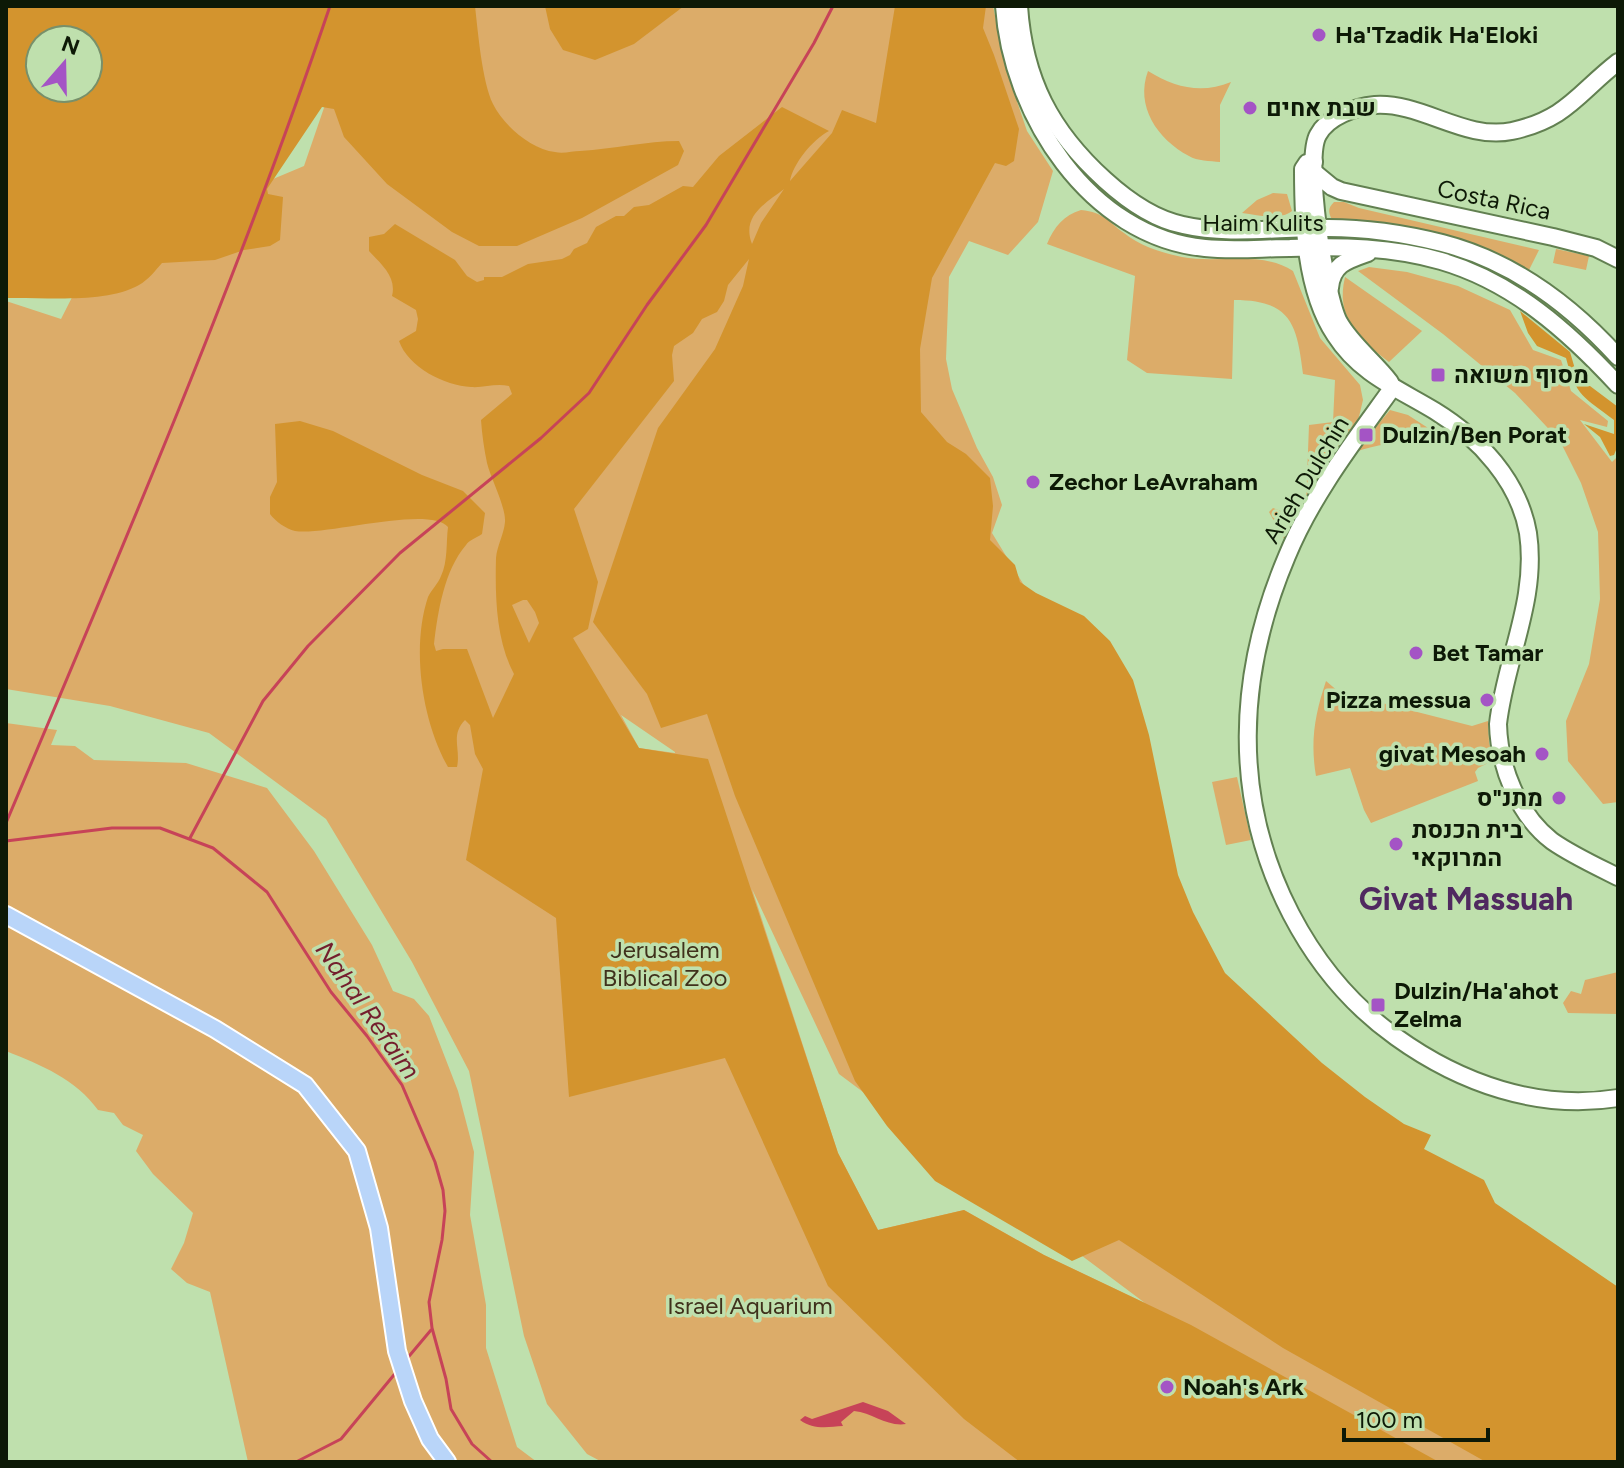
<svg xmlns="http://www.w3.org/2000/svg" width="1624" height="1468" viewBox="0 0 1624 1468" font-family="Figtree,Heebo,sans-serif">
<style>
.green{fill:#dcac69;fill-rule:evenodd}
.forest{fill:#d3942e;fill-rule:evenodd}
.water{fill:#c74358}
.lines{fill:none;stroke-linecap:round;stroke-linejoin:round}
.stream{stroke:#c74358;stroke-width:3}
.secondary-casing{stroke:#628051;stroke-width:20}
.primary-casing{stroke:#fff;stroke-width:20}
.secondary{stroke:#fff;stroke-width:16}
.primary{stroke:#b9d5f9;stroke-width:16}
.poi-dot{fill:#a454c5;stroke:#bfe0ad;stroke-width:3}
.labels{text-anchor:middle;stroke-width:7;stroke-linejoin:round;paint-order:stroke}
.poi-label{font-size:24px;font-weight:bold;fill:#0d1906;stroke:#bfe0ad;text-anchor:start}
.street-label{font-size:24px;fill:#0d1906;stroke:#bfe0ad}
.park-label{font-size:24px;fill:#40311c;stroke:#bfe0ad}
.water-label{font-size:26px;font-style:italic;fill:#741e2d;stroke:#bfe0ad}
.district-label{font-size:32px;font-weight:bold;fill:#502960;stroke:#bfe0ad}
</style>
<rect width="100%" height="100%" fill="#bfe0ad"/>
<!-- green -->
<g class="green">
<path d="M359,6H993L1006,69L1027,131L1053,171L1038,222L1008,255L969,241L949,277L946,359L952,389L977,448L993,477L1002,505L992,533L1025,587L1056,605L1189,958L1618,1462H602L587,1454L547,1404L524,1336L469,1071L412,962L326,819L209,733L110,706L6,689V301L61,319L94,254L304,166ZM621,715L675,752V753L639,748ZM752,889L839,1074L1145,1303L1044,1255L964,1210L878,1230L838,1153Z"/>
<path d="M1148,71C1175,88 1202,94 1231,82L1220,105V162C1210,161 1197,161 1189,156C1157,139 1135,106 1148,71Z"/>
<path d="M1273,193L1287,194L1292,211C1279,221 1258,215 1242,213L1257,200Z"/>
<path d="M1334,202H1344L1359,208L1539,250L1527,274L1332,220C1328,212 1328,208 1334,202Z"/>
<path d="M1081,210C1105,213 1106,220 1124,233C1140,246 1162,253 1182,257C1217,264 1262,250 1293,271L1320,338L1360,385L1363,400L1357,425L1306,504L1309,425L1333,422L1335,380L1303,374C1297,324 1291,300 1234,300L1232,379L1147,373L1127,360L1135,276L1047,244C1054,227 1064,215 1081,210Z"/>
<polygon points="1556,249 1589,256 1586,270 1553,263"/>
<polygon points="1369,267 1407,272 1458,286 1510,310 1533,350 1561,360 1571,391 1608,421 1607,427 1580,420 1612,462 1618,456 1618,802 1603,804 1568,761 1566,721 1589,664 1600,599 1598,532 1581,483 1560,441 1515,393 1443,334 1358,271"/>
<path d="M1345,277L1422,331L1389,362C1359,339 1335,318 1345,277Z"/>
<path d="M1390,410L1408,415L1456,446C1421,440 1390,440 1355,452Z"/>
<polygon points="1273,508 1300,518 1287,544 1269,512"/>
<path d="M1326,681L1353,704L1382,703L1472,726L1488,721L1489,743L1494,760L1478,768L1475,772L1478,781L1371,823L1364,810L1350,768L1316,776C1310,741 1315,714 1326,681Z"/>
<path d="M6,723L57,730L51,745L75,746L94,760L186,763L267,788L314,851L372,945L393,991L414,999L429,1016L458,1091L474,1152L470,1215L486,1305V1348L517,1447L537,1462H248L210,1292L187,1283L171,1269L184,1243L193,1213L153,1174L136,1151L143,1135L123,1125L114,1113L98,1110C76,1079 41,1065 6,1051Z"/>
<polygon points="1237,777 1251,840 1226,845 1212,782"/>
<polygon points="1618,972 1618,1014 1568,1013 1563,1003 1571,991 1581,994 1585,980"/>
</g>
<!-- forest -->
<g class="forest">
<path d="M6,6H475C478,32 482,81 493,104C503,125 531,149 555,152C563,154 573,151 580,151C614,149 646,141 679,141L684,151L678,165L582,218L517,246H479L452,232L387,184L344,137L334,109L322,107L267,189L268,194L283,197L280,240L270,246L244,250L215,260L162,263C155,271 148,280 139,285C106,304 44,297 7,298ZM88,40V88H40V40Z"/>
<polygon points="545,6 684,6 634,44 595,60 563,50 550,29"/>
<path d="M895,6H986L983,28L994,55L1019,129L1014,161L1006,166L995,163L932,278L920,349L921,412L947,442L966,454L990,478L993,506L990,540L1015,565L1020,582L1036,593L1084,616L1110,641L1133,680L1149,735L1178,875L1193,912L1225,973L1322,1063L1365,1097L1404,1124L1431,1135L1424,1149L1484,1180L1495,1203L1618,1287V1462H1486L1283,1348L1119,1240L1072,1261L935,1181L887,1126L855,1081L735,796L707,714L661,728L647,694L593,622L658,428L715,349L743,286L749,259L728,285L724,301L717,312L702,319L693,333L674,346L672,355L674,381L574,509L598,582L588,629L573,638L639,748L708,759L838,1153L878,1230L964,1210L1044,1255L1191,1325L1439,1462H1020L964,1419L828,1286L725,1058L569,1097L556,918L466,860L483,769L475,754L470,725L465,720C450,735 461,749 457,767H448C422,721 411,648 428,597C431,590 438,584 441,576C448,562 446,542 448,527C429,505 326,536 295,531C286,529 275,521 270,514V497L277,482L275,424L300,421L333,431L422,475L463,491L485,513L482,534C476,538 469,540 466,545C444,571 438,611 434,644L436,651L443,649H467L493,718L514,674C496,641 495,596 496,558C497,546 504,534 505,522C506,507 491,479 487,463C484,449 482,434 481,420L512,394L509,386C495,383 484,388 471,387C445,386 408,367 399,341L416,331L418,319L416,310L392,296C397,277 381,264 369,251V237L384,234L395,224L455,260L467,276L477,282L484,280V277H502L528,264L562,259L570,255L574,249L587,243L596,227L616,216H624L634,207L649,205L683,186L693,187L719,156L782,107L829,131C812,140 793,164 790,181L832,133L842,110L876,123ZM784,189L761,223L752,244C741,216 766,203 784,189ZM523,600H527L535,612L539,623L529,643L512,605Z"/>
<path d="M1520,311L1570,352L1575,369L1582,380L1618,407V445L1614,455L1610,456L1600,437L1584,424L1614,434V420C1584,397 1576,397 1566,358L1537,346L1528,333Z"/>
</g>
<!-- water -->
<path class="water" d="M863,1402L888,1411L906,1424C887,1427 873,1413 854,1411L841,1422L843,1426C828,1427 813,1430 800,1420L805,1416L812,1419Z"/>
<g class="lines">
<!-- stream -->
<g class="stream">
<path d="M6,823C120,553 236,284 330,6"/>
<polyline points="190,838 263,701 308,646 400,553 541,438 589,393 647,305 706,225 814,43 833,6"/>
<polyline points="6,841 112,828 160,828 213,848 267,892 331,992 367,1036 402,1085 435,1162 443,1190 445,1211 442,1240 429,1302 432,1328 446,1379 451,1409 472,1444 492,1462"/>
<polyline points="405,1361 431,1330"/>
<polyline points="296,1462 341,1439 398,1370"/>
</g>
<!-- secondary casing -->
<g class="secondary-casing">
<g id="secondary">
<path d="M1004,6C1011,113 1089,237 1205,248C1233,251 1262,248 1290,248C1341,246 1393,247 1441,261C1513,282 1568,331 1618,385"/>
<path d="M1019,6C1024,80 1051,131 1105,180C1127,200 1153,219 1183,225C1230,236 1280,227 1328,228C1365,228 1406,234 1442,243C1512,261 1570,304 1618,357"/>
<path d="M1314,162L1307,163L1303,169C1303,222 1305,290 1335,335C1360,374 1397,388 1435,411C1479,438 1519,481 1528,533C1538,600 1505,660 1498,724C1499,766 1518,815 1552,841C1572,855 1596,866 1618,877"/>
<polyline points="1315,173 1332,187 1341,191 1553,237 1596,248 1618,259"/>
<path d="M1330,288C1332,264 1348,260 1368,253"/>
<path d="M1390,382C1374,361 1352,345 1339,322C1325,295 1304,160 1318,135C1328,116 1355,107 1375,105C1422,102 1465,141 1512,131C1567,119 1578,93 1618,62"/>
<path d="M1393,387C1355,440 1312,495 1287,556C1237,674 1231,798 1291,914C1316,962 1351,1005 1396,1037C1460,1083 1538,1111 1618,1098"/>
</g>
</g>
<!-- primary casing -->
<g class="primary-casing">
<polyline id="primary" points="6,915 215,1029 305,1085 357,1151 379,1228 397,1351 413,1401 430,1439 447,1462"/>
</g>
<!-- secondary -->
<use href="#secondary" class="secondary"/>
<!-- primary -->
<use href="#primary" class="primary"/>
</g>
<!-- markers -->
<g class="poi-dot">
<circle cx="1319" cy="35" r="8"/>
<circle cx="1250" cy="108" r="8"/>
<rect x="1430" y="367" width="16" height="16" rx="4"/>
<rect x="1358" y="427" width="16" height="16" rx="4"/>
<circle cx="1033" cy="482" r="8"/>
<circle cx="1416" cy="653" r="8"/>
<circle cx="1487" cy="700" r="8"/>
<circle cx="1542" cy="754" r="8"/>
<circle cx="1559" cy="798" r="8"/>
<circle cx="1396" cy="844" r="8"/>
<rect x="1370" y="997" width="16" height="16" rx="4"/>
<circle cx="1167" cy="1387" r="8"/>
</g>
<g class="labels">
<!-- poi labels -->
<g class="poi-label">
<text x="1335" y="43">Ha'Tzadik Ha'Eloki</text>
<text x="1266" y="116">שבת אחים</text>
<text x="1454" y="383">מסוף משואה</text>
<text x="1382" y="443">Dulzin/Ben Porat</text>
<text x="1049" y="490">Zechor LeAvraham</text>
<text x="1432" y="661">Bet Tamar</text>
<text x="1471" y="708" text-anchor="end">Pizza messua</text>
<text x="1526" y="762" text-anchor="end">givat Mesoah</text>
<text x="1543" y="806" text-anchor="end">מתנ"ס</text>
<text x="1412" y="838">בית הכנסת<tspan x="1412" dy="28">המרוקאי</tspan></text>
<text x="1394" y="999">Dulzin/Ha'ahot<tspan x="1394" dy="28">Zelma</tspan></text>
<text x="1183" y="1395">Noah's Ark</text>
</g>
<!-- street labels -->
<g class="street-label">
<text transform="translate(1494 200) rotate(12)" y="8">Costa Rica</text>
<text x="1263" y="231">Haim Kulits</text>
<text transform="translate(1306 480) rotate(-59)" y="8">Arieh Dulchin</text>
</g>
<!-- park labels -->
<g class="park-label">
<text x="665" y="958">Jerusalem<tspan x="665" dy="28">Biblical Zoo</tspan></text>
<text x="750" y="1314">Israel Aquarium</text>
</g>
<!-- water labels -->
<g class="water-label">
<text transform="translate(368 1010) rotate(55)" y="9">Nahal Refaim</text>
</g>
<!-- district labels -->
<g class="district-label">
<text x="1466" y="910">Givat Massuah</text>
</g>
</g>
<!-- border -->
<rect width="1624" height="1468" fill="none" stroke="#0d1906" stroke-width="16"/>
<!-- north arrow -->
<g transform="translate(64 64) rotate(20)"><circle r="38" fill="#bfe0ad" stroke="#78906a" stroke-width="2"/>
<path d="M0-6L14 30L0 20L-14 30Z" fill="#a454c5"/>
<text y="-12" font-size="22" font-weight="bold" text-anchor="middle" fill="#0d1906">N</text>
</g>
<!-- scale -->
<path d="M1344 1428v12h144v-12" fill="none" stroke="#0d1906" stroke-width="4"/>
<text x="1356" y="1428" font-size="24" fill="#0d1906" stroke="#bfe0ad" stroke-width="6" paint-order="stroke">100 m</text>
</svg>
